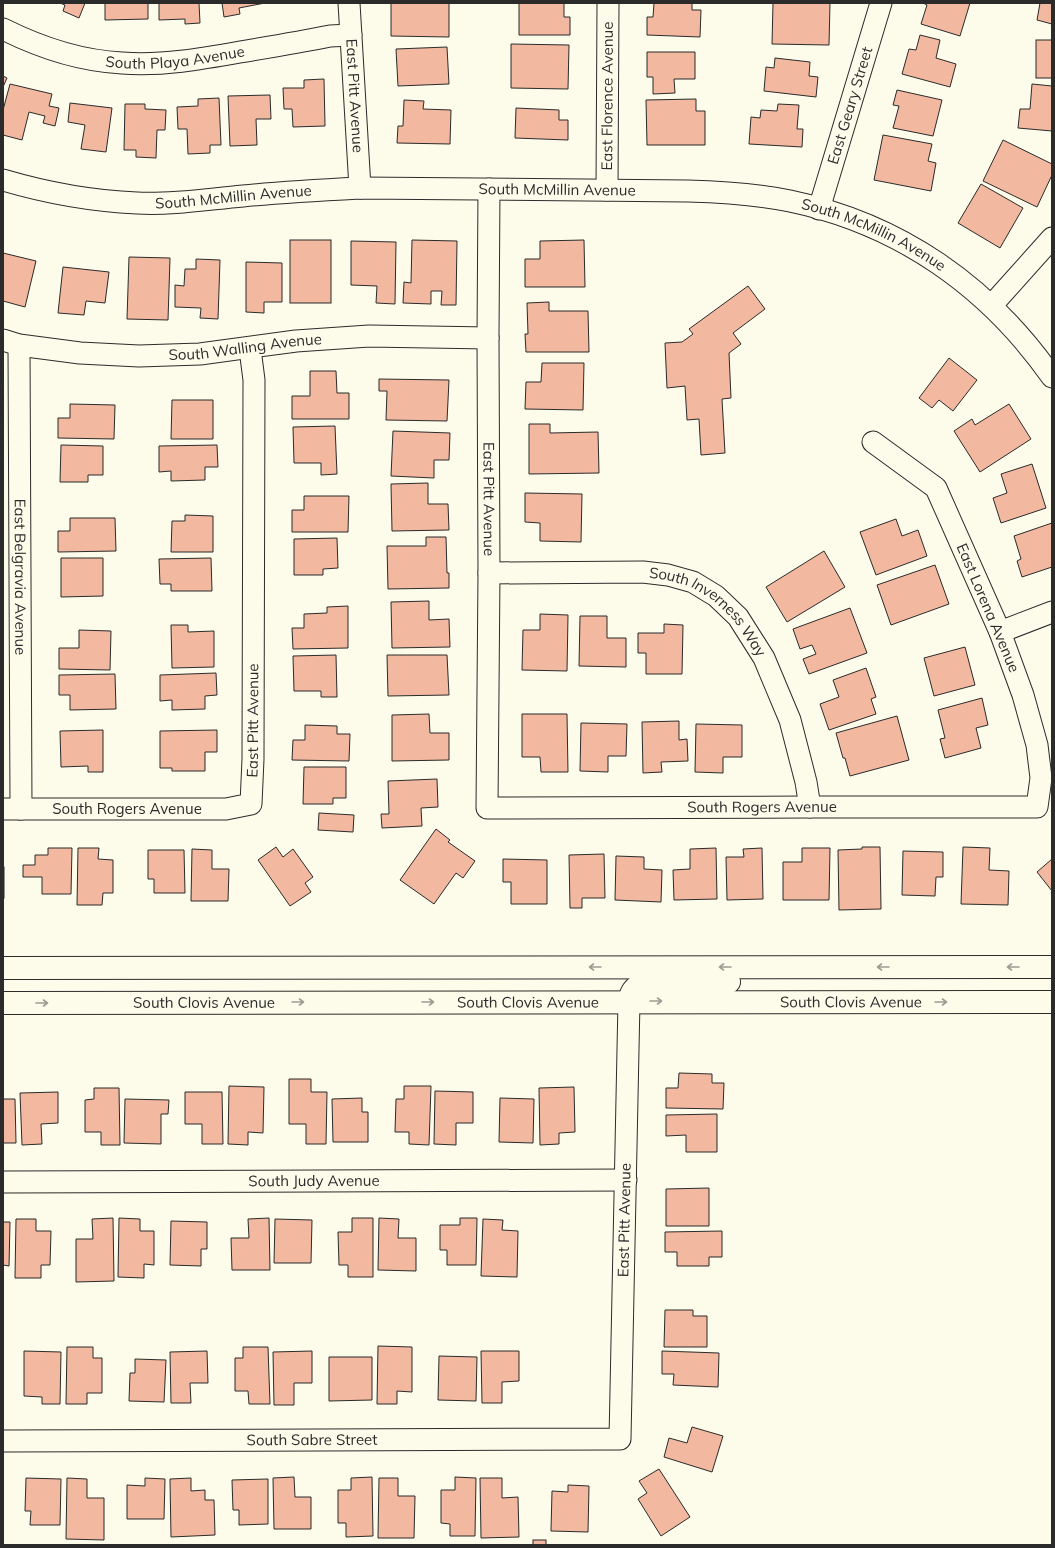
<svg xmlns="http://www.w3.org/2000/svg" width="1055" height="1548" viewBox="0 0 1055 1548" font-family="Mulish,sans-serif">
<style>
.building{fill:#f2b8a0;stroke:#2b2b2b}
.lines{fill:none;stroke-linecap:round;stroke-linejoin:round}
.minor-casing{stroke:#2b2b2b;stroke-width:23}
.major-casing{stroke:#2b2b2b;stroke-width:24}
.minor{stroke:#fdfbea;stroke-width:21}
.major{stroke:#fdfbea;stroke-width:22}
.oneway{stroke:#9e9d94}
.labels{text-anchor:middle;stroke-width:3;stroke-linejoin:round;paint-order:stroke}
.street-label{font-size:15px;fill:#2b2b2b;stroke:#fdfbea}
</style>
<rect width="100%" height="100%" fill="#fdfbea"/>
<!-- building -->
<g class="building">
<polygon points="60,3 85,3 79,18 63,11 65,5"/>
<polygon points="105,3 148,3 148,19 105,20"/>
<polygon points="159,3 199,3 200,23 185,24 185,19 159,20"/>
<polygon points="222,3 265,3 239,8 240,14 224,17"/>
<polygon points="391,3 449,3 449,37 391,36"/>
<polygon points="519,3 564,3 564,17 570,17 570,35 519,35"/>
<polygon points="654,3 692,3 692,10 701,10 700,37 647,35 647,17 653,17"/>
<polygon points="773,3 830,3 829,45 772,44"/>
<polygon points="923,3 970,3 960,36 921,24 927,5"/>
<polygon points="1040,3 1052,3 1052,24 1037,20"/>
<polygon points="920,35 940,40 936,58 956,64 950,87 902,74 909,49 916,50"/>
<rect x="1036" y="40" width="16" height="38"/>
<polygon points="511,44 569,45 568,89 511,88"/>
<polygon points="447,47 449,84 398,86 396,49"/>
<polygon points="647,52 695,52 695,79 674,79 675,93 653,94 653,77 647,77"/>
<polygon points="775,58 810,62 809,76 818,77 816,97 764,91 766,67 774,68"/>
<polygon points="3,76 7,78 3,87"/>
<polygon points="324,79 325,126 293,127 292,109 284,109 283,88 304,88 304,80"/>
<polygon points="10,84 52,94 49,106 59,108 55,126 43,123 45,116 29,112 22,140 3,135 3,110"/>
<polygon points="1032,84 1052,86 1052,131 1018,128 1020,109 1030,109"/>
<polygon points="897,90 942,100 933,136 893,128 899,106 893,105"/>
<polygon points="270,95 271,119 256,119 257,145 230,146 228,96"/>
<polygon points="219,98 221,145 210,145 210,153 188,154 187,129 178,129 177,107 198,106 198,99"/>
<polygon points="696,99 696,111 705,111 705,145 647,145 646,100"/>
<polygon points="404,100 424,101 423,109 451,110 450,144 397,143 398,126 403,126"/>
<polygon points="70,103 112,108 106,152 81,149 85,125 68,122"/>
<polygon points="125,104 145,104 145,109 166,110 165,130 157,130 156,158 136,157 136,150 124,150"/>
<polygon points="778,104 799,105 797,129 803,129 802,147 749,144 751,117 760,118 761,110 777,111"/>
<polygon points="516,108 559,110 559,120 568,120 568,140 515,138"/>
<polygon points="883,135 932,144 928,161 936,163 931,191 874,180"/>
<polygon points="1003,140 1052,164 1052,175 1037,207 983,181"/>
<polygon points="981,184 1023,208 1000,248 958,223"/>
<rect x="290" y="240" width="41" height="63"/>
<polygon points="412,240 457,241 456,305 441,305 442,291 431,291 431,304 403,303 404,282 411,283"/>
<polygon points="584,240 585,287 525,287 525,259 540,259 540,241"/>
<polygon points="351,241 396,242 395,304 376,303 377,286 351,285"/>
<polygon points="3,253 36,261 25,307 3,301"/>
<polygon points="129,257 170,258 168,320 127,319"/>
<polygon points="196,259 220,260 218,319 200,318 201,308 175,307 175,285 184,286 185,269 196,269"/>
<polygon points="246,262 282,263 282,302 264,302 264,313 246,312"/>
<polygon points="63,267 109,272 105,303 86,301 84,315 58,313"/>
<polygon points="748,286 765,309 733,333 741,344 729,353 731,398 722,399 725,453 701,455 699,419 687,420 685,386 667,388 665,343 682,342 693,334 689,329"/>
<polygon points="549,302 549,311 588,311 589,352 526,352 525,334 528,334 527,303"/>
<polygon points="949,358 977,380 953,411 939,400 932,408 919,398"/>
<polygon points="542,363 584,363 583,410 525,409 526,382 541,382"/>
<polygon points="310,371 336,371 337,393 349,393 349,419 292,419 292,396 310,396"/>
<polygon points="379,379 449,380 447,421 386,420 387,391 379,391"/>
<polygon points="172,400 213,400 213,439 171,439"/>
<polygon points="70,404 115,405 114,439 58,438 58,418 70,418"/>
<polygon points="1009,404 1031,439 980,472 954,431 972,419 975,425"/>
<polygon points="529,424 550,424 550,433 598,432 599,473 529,474"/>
<polygon points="335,426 337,474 321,475 321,463 294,463 293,427"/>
<polygon points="393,431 450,433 449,460 434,460 434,478 391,476"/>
<polygon points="61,445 103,446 103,475 88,475 88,482 60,482"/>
<polygon points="217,445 218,467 205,467 205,480 171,481 171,471 159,472 159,446"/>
<polygon points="1032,464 1046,508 1001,523 993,498 1007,493 1001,474"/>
<polygon points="428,483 428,504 448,504 449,530 392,531 391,484"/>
<polygon points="525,493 582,494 581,542 540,541 540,523 525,522"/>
<polygon points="304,496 349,496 348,532 292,532 292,510 304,510"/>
<polygon points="185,515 213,516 213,552 171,552 172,521 185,521"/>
<polygon points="70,518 115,518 116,551 58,552 58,531 70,531"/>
<polygon points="896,519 902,536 918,530 927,556 876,575 860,532"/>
<polygon points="1052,523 1052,567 1022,577 1017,561 1021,559 1014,536"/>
<polygon points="426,537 446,537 447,573 449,573 449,588 388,589 387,546 426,546"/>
<polygon points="337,538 338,568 323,569 323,575 294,575 294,539"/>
<polygon points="824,551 845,587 787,622 766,587"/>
<polygon points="61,558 103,558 103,596 61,597"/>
<polygon points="211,558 212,591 171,591 171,584 160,584 159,559"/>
<polygon points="935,565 949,604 891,625 877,585"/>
<polygon points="429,601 429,620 449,619 450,647 392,648 391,602"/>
<polygon points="348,606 348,648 293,649 292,628 304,628 304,614 327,613 327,607"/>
<polygon points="850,608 867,653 809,674 803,659 816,654 812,645 800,649 793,629"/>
<polygon points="540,614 568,615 567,671 522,670 523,630 540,630"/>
<polygon points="580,616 607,616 607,638 626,638 626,667 579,666"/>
<polygon points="664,624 683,625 682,674 646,674 646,653 638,653 638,633 664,633"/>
<polygon points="171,625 188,625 188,632 214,631 214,667 172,668"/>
<polygon points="79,630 111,631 110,670 59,669 59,648 79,648"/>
<polygon points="965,647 975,685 934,696 924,658"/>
<polygon points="336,655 337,697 321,697 321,691 294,691 293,656"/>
<polygon points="387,655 447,655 449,695 388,696"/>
<polygon points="866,668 876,697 871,699 876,714 829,730 820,704 839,697 833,680"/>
<polygon points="216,673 217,695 205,696 205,709 172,710 172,700 160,701 160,675"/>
<polygon points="115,674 116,709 70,710 70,695 59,695 59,675"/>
<polygon points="982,698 988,725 976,728 981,748 945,758 940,739 945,738 938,710"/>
<polygon points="429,714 430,733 449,733 449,760 392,761 392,715"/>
<polygon points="522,714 567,714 568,772 541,772 540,757 522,757"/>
<polygon points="897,716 909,760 850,776 845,758 843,758 836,733"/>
<polygon points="679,721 679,740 687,739 688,761 661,762 662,772 643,773 642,722"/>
<polygon points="581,723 627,724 626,756 608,756 608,772 580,771"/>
<polygon points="696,724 742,725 742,757 723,757 723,773 695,772"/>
<polygon points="305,725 337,726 337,734 350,734 349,761 292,760 293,740 305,740"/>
<polygon points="103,730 103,772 88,772 88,766 61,767 60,731"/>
<polygon points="217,730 217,752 205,752 205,771 172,771 172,768 160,768 160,731"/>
<polygon points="304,767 346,767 346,798 333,798 333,804 303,804"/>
<polygon points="437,779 438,807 421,808 422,826 382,828 381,814 389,814 388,781"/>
<polygon points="319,813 354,815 353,832 318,830"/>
<polygon points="436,829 450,840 448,842 475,861 463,878 456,873 434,904 400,880"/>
<polygon points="276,847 283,857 293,849 313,877 305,883 311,892 290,906 258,860"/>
<polygon points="862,847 880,847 881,909 839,910 838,850 862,849"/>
<polygon points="963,847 990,848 989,870 1009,871 1008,905 961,904"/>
<polygon points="48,848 72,848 71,894 42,894 42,877 23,877 23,865 35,865 35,855 48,855"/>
<polygon points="78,848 99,848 98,859 113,860 113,893 103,893 102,905 77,905"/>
<polygon points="716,848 717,899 674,900 673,870 690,869 690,849"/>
<polygon points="762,848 763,899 727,900 726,857 744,857 743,849"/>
<polygon points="802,848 830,848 829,900 783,900 783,862 802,862"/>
<polygon points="192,849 212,850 212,869 229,869 228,901 191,901"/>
<polygon points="148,850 184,850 185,893 154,893 154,879 148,879"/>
<polygon points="903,851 943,852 943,877 936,877 935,896 902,895"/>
<polygon points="604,854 605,898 582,898 582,908 570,908 569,855"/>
<polygon points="616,856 644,857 644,869 662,870 661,902 615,900"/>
<polygon points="503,859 547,860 547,904 511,904 511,882 503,882"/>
<polygon points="1052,859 1052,891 1037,872"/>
<rect x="3" y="867" width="1" height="31"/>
<polygon points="679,1073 712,1074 712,1083 724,1083 723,1109 666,1108 666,1088 678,1088"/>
<polygon points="289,1079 311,1079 311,1092 327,1092 326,1144 306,1144 306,1124 289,1124"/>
<polygon points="229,1086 264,1087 263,1133 248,1132 248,1145 228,1144"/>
<polygon points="404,1086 431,1086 429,1145 409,1144 409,1132 395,1132 396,1099 404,1099"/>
<polygon points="574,1087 575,1132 559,1133 559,1144 540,1145 539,1088"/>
<polygon points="94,1088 119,1088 120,1145 101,1145 101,1132 85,1132 85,1100 94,1099"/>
<polygon points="435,1091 473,1092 473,1123 456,1123 456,1145 434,1144"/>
<polygon points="58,1092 58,1123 41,1124 42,1144 22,1145 20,1093"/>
<polygon points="185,1092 222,1092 223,1144 202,1144 202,1124 185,1124"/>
<polygon points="362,1098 362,1112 368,1112 368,1142 333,1142 332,1099"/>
<polygon points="500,1098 534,1099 533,1143 499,1142"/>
<polygon points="3,1099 15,1099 16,1143 3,1143"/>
<polygon points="125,1099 169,1100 168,1114 161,1114 161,1144 124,1143"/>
<polygon points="717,1114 717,1152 686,1152 686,1135 666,1136 666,1115"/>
<polygon points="709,1188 709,1226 666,1226 666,1189"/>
<polygon points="113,1218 114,1281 76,1282 76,1239 93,1239 92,1219"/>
<polygon points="119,1218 140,1219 140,1231 154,1231 154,1265 144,1264 144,1278 118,1277"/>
<polygon points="269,1218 270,1270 232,1270 231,1238 249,1238 248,1219"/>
<polygon points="352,1218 373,1218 373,1277 348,1277 348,1265 339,1265 338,1232 352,1232"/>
<polygon points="379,1218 399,1219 398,1238 416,1238 416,1271 378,1270"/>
<polygon points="460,1218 477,1218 476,1265 447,1265 447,1250 440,1250 440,1225 460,1225"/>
<polygon points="16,1219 36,1219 36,1231 51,1231 50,1265 41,1265 41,1278 15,1278"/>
<polygon points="275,1219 312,1220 311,1263 274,1263"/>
<polygon points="483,1219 503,1220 502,1230 518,1231 517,1277 481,1276"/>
<polygon points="171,1221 207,1222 207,1249 201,1249 201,1266 170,1265"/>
<polygon points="3,1222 10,1222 9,1266 3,1265"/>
<polygon points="722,1231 722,1257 709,1257 709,1266 677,1266 677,1252 665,1252 665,1232"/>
<polygon points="665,1310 693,1310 693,1316 707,1316 707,1347 664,1347"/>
<polygon points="378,1346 412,1347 412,1392 397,1391 397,1404 377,1404"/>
<polygon points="67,1347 93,1347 93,1358 102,1358 102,1393 87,1393 87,1404 66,1404"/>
<polygon points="243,1347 268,1347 270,1404 249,1404 248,1391 235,1391 235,1358 243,1358"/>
<polygon points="24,1351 61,1352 60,1404 42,1404 42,1397 24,1396"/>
<polygon points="207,1351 208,1383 190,1383 191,1403 171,1403 170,1352"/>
<polygon points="312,1351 312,1383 294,1383 294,1405 274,1405 273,1352"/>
<polygon points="481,1351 519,1351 519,1381 502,1382 502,1403 482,1403"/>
<polygon points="662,1351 719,1353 718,1387 673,1385 674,1374 662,1374"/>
<polygon points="439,1356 477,1357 476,1401 438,1400"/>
<polygon points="329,1357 372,1357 372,1400 329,1401"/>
<polygon points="135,1359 166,1360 164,1402 129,1401 130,1373 135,1373"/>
<polygon points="692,1427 723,1436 712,1472 664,1457 669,1438 687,1443"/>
<polygon points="659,1469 690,1517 661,1536 638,1499 647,1493 639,1481"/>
<polygon points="294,1477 295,1497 311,1497 311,1529 274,1529 273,1478"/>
<polygon points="372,1477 373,1536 346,1537 346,1523 338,1523 338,1490 351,1490 351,1478"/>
<polygon points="455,1477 476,1478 475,1536 450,1536 450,1524 441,1523 441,1490 455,1490"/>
<polygon points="26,1478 61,1479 60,1525 30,1525 31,1511 25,1511"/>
<polygon points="67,1478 87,1479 87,1498 104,1498 104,1540 66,1539"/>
<polygon points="145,1478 165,1479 164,1519 127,1519 127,1485 145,1486"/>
<polygon points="191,1478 191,1491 205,1490 205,1500 214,1500 215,1535 171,1537 170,1479"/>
<polygon points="379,1478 398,1478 398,1496 415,1496 414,1538 378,1538"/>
<polygon points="480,1478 502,1478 502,1498 518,1497 519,1537 481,1538"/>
<polygon points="268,1479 268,1524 239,1525 239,1510 233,1510 232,1480"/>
<polygon points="568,1485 589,1486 588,1532 551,1531 552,1491 568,1492"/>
<rect x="533" y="1540" width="13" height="5"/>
</g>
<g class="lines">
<!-- minor casing -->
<g class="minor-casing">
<g id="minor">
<path id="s1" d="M349,3L360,188"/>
<path id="s2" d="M3,29C39,47 81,61 122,63C162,66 201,59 240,52C270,47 300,42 330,36L351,35"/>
<path id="s3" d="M3,180C47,193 91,201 137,203C172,205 208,199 243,196C282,192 321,190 360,188L688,191C722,192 756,194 790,201C900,224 988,286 1052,377"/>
<path id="s4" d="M489,189L488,338L489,573L487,808L810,807H1037L1041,778L1037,745L1023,695L1000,632L936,488L873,442"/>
<path id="s5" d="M607,190L608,3"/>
<path id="s6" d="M819,209L881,3"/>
<polyline points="992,305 1052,238"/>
<path id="s7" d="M3,340L19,345L80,353L139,356L200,354L296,341L369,336L488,338"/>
<path id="s8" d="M19,345L21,809"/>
<path id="s9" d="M489,573L643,572L668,575L693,582L716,596L738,617L764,658L790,720L806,782L810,807"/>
<polyline points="1000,632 1052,612"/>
<path id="s10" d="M3,809H226L251,804L253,759L254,380L250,349"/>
<path id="s11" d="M3,1182L626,1180"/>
<path id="s12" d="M3,1441L620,1439L629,1001"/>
</g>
</g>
<!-- major casing -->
<g class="major-casing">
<g id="major">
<polyline points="3,968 1052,967"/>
<path d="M629,1001C631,993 633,988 641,984L729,982"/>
<path id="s13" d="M3,1003L1052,1002"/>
</g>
</g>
<!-- minor -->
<use href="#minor" class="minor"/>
<!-- major -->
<use href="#major" class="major"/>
</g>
<!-- one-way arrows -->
<defs><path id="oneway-shaft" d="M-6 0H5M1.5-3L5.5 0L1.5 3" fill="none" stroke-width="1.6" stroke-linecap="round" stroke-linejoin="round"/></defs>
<g class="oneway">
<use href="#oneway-shaft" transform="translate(595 967) rotate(180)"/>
<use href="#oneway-shaft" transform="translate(725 967) rotate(180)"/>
<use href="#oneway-shaft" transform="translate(883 967) rotate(180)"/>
<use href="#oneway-shaft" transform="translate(1013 967) rotate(180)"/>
<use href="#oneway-shaft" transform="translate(656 1001)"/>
<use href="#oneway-shaft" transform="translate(298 1002)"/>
<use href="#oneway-shaft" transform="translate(428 1002)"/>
<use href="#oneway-shaft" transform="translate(941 1002)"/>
<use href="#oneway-shaft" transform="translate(42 1003)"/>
</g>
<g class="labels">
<!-- street labels -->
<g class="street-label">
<text dy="5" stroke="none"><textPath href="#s2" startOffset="178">South Playa Avenue</textPath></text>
<text dy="5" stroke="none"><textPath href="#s1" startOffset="93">East Pitt Avenue</textPath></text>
<text dy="5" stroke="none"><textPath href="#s5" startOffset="94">East Florence Avenue</textPath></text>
<text dy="5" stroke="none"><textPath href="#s6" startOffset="108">East Geary Street</textPath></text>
<text dy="5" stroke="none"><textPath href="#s3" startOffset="557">South McMillin Avenue</textPath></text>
<text dy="5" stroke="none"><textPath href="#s3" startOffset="233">South McMillin Avenue</textPath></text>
<text dy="5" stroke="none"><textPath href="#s3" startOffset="881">South McMillin Avenue</textPath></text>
<text dy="5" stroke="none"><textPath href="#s7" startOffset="244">South Walling Avenue</textPath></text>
<text dy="5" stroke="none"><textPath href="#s4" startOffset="310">East Pitt Avenue</textPath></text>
<text dy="5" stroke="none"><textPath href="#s8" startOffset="232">East Belgravia Avenue</textPath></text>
<text transform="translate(988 608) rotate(67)" y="5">East Lorena Avenue</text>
<text dy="5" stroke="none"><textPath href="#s9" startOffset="234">South Inverness Way</textPath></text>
<text dy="5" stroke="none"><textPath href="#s10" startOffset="332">East Pitt Avenue</textPath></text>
<text dy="5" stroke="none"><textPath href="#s4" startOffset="894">South Rogers Avenue</textPath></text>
<text dy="5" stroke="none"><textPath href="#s10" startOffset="124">South Rogers Avenue</textPath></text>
<text dy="5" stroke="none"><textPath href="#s13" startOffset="848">South Clovis Avenue</textPath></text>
<text dy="5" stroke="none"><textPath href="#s13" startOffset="525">South Clovis Avenue</textPath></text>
<text dy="5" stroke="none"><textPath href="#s13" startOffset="201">South Clovis Avenue</textPath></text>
<text dy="5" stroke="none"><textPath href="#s11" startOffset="311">South Judy Avenue</textPath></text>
<text dy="5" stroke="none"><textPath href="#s12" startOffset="836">East Pitt Avenue</textPath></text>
<text dy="5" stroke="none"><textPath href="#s12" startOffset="309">South Sabre Street</textPath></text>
</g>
</g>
<!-- border -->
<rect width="1055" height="1548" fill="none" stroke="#2b2b2b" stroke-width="8"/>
</svg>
